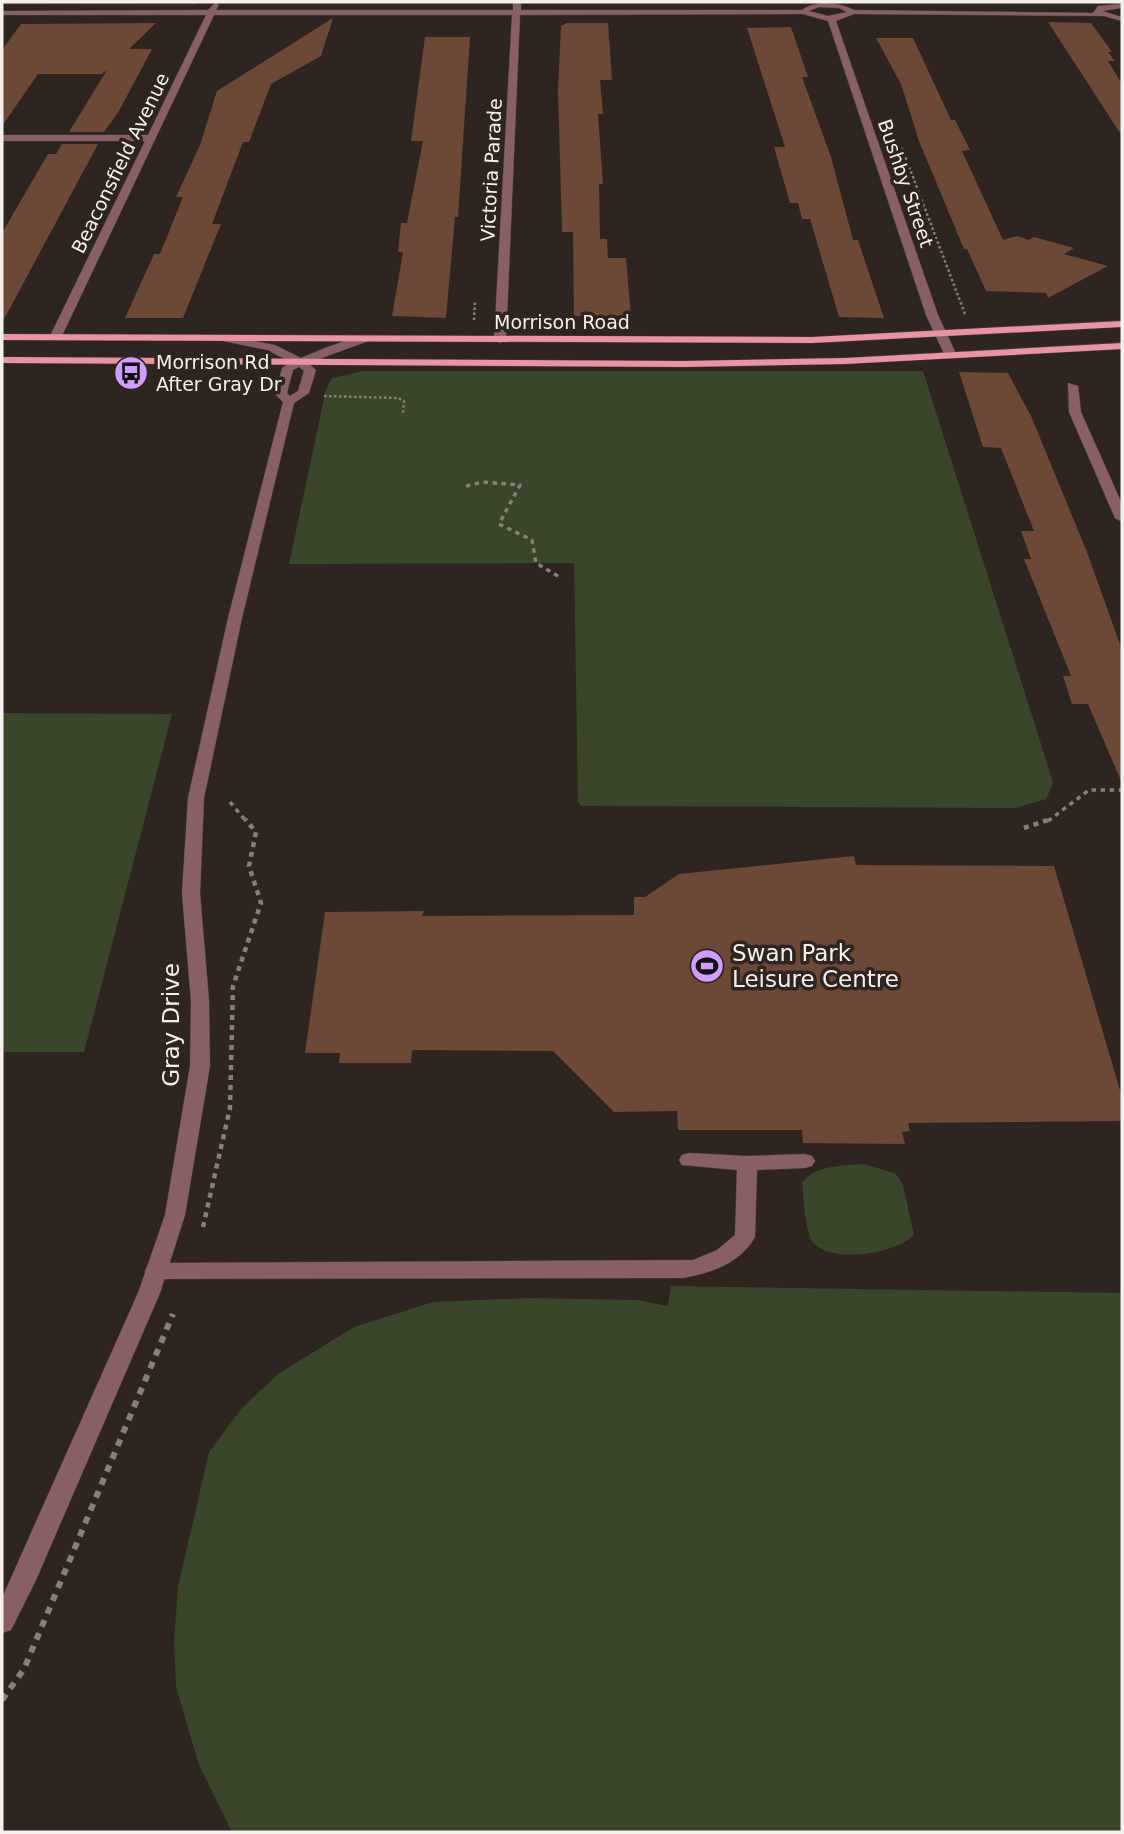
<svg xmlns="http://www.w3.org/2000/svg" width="1124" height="1834" viewBox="0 0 1124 1834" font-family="'DejaVu Sans',sans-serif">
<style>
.built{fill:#3b2b24}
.green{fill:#39462a}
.building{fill:#6c4836}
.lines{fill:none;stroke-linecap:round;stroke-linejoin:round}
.service-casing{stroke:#4a413d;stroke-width:1}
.minor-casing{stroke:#4a413d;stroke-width:1}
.primary-casing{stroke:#4a413d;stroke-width:1}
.path-far3{stroke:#887f7b;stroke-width:2.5;stroke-dasharray:2.5 2.5;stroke-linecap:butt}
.path-far2{stroke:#887f7b;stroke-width:3.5;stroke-dasharray:4.5 4.5;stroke-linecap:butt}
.path-far1{stroke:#887f7b;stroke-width:4.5;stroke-dasharray:5 5;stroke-linecap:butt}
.path{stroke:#887f7b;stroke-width:6;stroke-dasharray:7 7;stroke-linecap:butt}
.service{fill:#875f64;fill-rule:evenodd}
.minor{fill:#875f64;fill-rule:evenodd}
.primary{fill:#e895a1;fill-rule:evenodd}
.labels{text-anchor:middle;stroke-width:7;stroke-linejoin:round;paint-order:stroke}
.far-street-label{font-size:19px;fill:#f6f0ec;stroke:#2e2420}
.far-poi-label{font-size:19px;fill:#f6f0ec;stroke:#2e2420;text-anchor:start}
.poi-label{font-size:23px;fill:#f6f0ec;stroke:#2e2420;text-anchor:start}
.street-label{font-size:23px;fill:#f6f0ec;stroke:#2e2420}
</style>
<rect width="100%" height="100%" fill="#2e2420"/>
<!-- built -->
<polygon class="built" points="2,2 198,2 197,6 2,5"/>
<!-- green -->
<g class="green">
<polygon points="363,371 923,371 1048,766 1053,784 1046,799 1015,808 581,806 578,801 574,563 289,564 326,389 332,378"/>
<polygon points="2,713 172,714 84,1052 2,1052"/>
<path d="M865,1164L896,1174L903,1185L914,1235C897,1254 822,1267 810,1237C804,1221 804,1199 802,1183C816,1164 843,1166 865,1164Z"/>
<polygon points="671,1286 1122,1293 1122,1832 232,1832 199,1765 176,1687 174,1641 178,1587 209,1452 242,1408 278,1374 354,1327 433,1302 529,1298 636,1300 668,1306"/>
</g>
<!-- building -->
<g class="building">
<polygon points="333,18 321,56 271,84 249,142 243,142 212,224 221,224 183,318 125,318 154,254 160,254 183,197 176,197 200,145 217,91"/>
<polygon points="1048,22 1091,23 1112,52 1108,52 1115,61 1108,61 1122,84 1122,136"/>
<polygon points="156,23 129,49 152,49 119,111 104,132 69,132 107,70 102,74 38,74 2,126 2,50 21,24"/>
<polygon points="567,23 608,23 612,80 600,80 603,114 598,114 603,184 599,184 600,239 607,239 608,258 626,258 631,316 574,316 573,232 562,232 558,90 561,26"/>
<polygon points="791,27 808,77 802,77 831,157 853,240 858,240 884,318 839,317 810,219 802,219 798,203 790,203 774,147 785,147 747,28"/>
<polygon points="425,37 470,37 458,217 455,217 446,318 392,316 403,252 398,252 401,223 407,223 423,141 411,141"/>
<polygon points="876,38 913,38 951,120 955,120 970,150 962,151 1003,240 1017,236 1029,240 1034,237 1074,248 1064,254 1108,266 1048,298 1046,293 986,291 967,249 964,249 919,141 901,84"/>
<polygon points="62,144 98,144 2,323 2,233 48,154 56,154"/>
<polygon points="959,372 1008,373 1031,416 1087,552 1122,650 1122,783 1088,704 1072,704 1063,676 1071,676 1024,559 1031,559 1021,531 1034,531 1001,448 983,447"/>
<polygon points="854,856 856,865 1054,866 1122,1097 1122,1121 908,1123 910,1131 902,1132 905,1144 803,1143 802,1130 678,1130 677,1111 614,1112 553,1051 412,1050 411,1063 339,1063 340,1053 305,1053 325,912 424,911 422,916 634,915 634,897 645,897 679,874"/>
</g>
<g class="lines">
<!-- service casing -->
<g class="service-casing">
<path id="service" d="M689,1153L747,1156L805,1154L812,1156L815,1161L812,1166L805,1168L757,1170L755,1237C741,1263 711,1273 683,1278L156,1279L148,1277L145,1271L148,1265L156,1263L693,1260L717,1250L735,1235L737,1170L682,1165L679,1160L682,1155Z"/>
</g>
<!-- minor casing -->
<g class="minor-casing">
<g id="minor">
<path d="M513,2H521V10H802C815,0 839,2 854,10L1093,13L1098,6L1122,4V8L1102,11L1122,17V21L1104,16L854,14L836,21L938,315L957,356L955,358L945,356L926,315L828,21L803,14L520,15L506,340L500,343L494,340L512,15H214L61,338L51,340L49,338L145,141H2V135H148L206,15H2V11L208,10L215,3L219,5L216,10H513ZM819,7L839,8L847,12L828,16L809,11Z"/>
<path d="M227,336L275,345L301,358C315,352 359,332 371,340L308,363L316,370L309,393L294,403L242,618L204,798L200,893L209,1001L210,1066L185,1215L160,1293L36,1580L11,1630L2,1633V1598L138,1293L165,1215L190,1066L191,1001L182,893L188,798L228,618L283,402L275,394L282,368L291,362L267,350L223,341L221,339ZM299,367L304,371L298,391L290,396L287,393L293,370Z"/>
<polygon points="1068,383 1078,386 1081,412 1122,504 1122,522 1115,518 1069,412"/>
</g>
</g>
<!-- primary casing -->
<g class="primary-casing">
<g id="primary">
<polygon points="1122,321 1122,327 812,343 2,340 2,334 812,337"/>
<polygon points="1122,343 1122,349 845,364 684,367 2,363 2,357 684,361 845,358"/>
</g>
</g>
<!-- path-far3 -->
<g class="path-far3">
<polyline points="902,148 965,314"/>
<polyline points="474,320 475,301"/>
<polyline points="324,396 398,398 404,401 403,414"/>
</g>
<!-- path-far2 -->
<g class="path-far2">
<polyline points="466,486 483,482 520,485 499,524 532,540 536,563 561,578"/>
<polyline points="230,802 246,821"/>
<polyline points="1048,821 1089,790 1122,790"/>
</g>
<!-- path-far1 -->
<g class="path-far1">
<polyline points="1024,828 1051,819"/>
<polyline points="203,1227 230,1108 233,986 261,903 249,866 256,832 245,819"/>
</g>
<!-- path -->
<polyline class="path" points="2,1700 24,1669 173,1314"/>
<!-- service -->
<use href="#service" class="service"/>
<!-- minor -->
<use href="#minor" class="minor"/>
<!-- primary -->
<use href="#primary" class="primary"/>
</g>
<!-- icons -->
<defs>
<g id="bus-disc" transform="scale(1.75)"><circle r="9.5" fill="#d09dff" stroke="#2e2420"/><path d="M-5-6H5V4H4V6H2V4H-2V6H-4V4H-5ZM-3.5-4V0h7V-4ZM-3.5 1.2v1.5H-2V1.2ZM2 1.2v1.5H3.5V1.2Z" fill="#111"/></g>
<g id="stadium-disc" transform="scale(1.75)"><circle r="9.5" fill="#d09dff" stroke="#2e2420"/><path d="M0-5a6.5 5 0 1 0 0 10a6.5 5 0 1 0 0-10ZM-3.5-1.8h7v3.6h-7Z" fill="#111"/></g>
</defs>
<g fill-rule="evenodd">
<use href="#bus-disc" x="131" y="373"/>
<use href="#stadium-disc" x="707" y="966"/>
</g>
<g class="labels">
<!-- far-street labels -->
<g class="far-street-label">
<text transform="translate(120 163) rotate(-64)" y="7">Beaconsfield Avenue</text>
<text transform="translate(491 170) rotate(-87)" y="7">Victoria Parade</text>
<text transform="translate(906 183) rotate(71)" y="7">Bushby Street</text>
<text x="562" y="329">Morrison Road</text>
</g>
<!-- far-poi labels -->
<g class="far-poi-label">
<text x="156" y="369">Morrison Rd<tspan x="156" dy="22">After Gray Dr</tspan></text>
</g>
<!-- poi labels -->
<g class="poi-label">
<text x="732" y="961">Swan Park<tspan x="732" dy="26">Leisure Centre</tspan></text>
</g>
<!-- street labels -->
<g class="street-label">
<text transform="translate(171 1025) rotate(-90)" y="8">Gray Drive</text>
</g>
</g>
<!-- border -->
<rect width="1124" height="1834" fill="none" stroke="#f6f0ec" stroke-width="7"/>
</svg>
